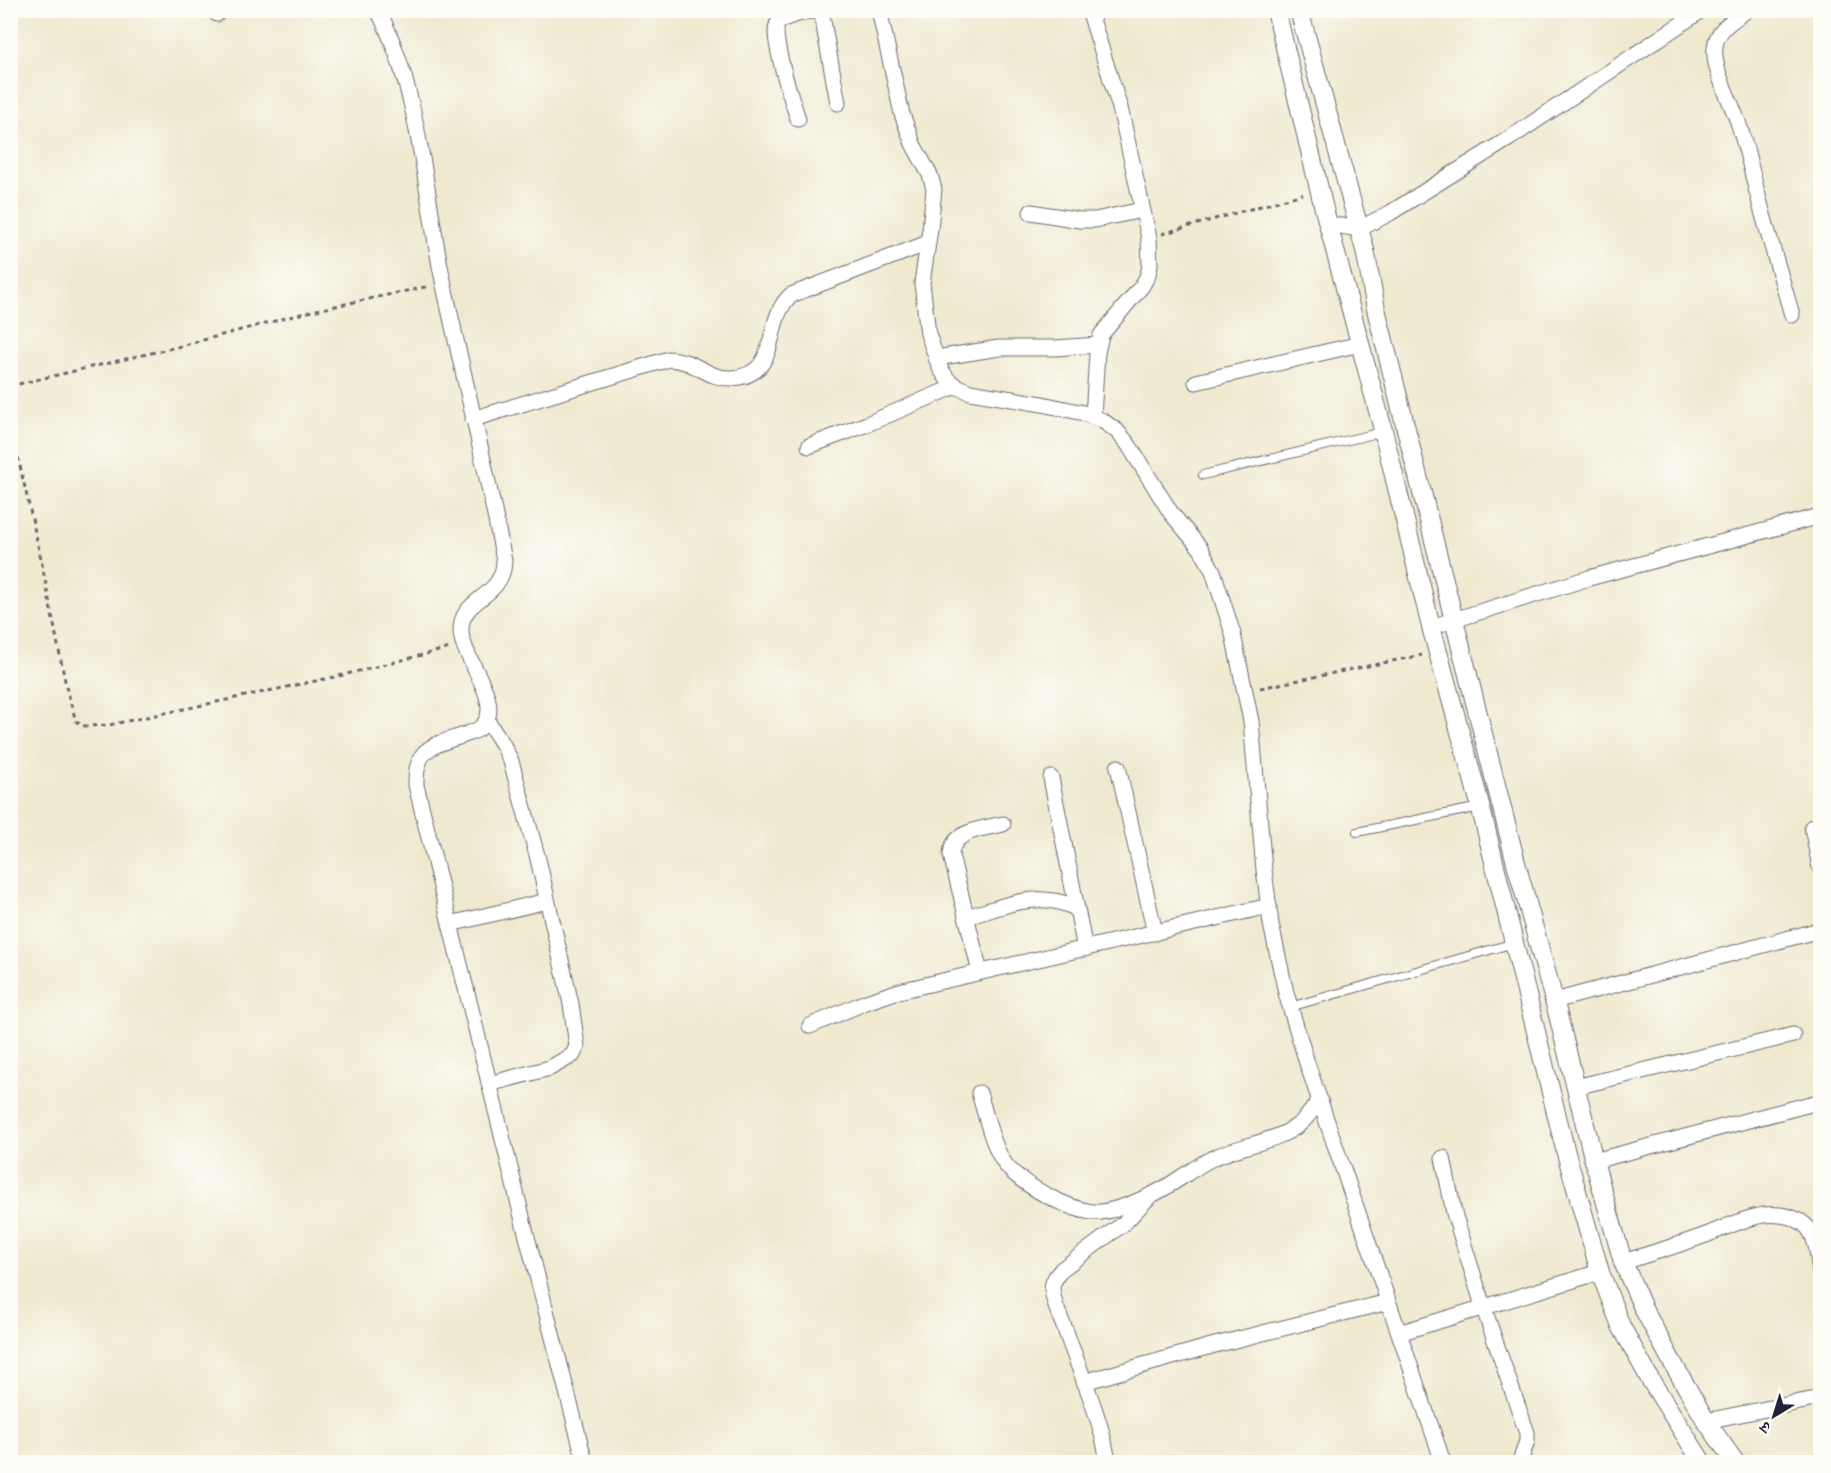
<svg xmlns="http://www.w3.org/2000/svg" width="1831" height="1473" viewBox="0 0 1831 1473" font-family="'IM FELL French Canon','Noto Serif Devanagari',serif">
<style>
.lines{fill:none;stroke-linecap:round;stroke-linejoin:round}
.service-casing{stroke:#6a686f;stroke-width:10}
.minor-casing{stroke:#6a686f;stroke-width:17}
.tertiary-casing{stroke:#6a686f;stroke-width:20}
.path{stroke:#6a686f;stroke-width:3;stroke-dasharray:4.5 4.5;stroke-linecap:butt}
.service{stroke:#fff;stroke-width:8}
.minor{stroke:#fff;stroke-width:15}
.tertiary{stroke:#fff;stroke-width:18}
</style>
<rect width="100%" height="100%" fill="#fdfcf7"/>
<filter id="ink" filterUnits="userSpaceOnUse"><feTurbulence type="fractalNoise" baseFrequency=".0167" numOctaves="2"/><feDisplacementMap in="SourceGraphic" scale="12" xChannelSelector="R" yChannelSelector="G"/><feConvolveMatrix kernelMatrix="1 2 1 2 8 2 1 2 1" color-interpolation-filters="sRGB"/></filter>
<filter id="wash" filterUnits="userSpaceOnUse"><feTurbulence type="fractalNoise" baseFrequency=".008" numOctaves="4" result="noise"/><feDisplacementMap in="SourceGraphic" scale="24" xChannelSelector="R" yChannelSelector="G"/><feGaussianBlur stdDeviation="1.35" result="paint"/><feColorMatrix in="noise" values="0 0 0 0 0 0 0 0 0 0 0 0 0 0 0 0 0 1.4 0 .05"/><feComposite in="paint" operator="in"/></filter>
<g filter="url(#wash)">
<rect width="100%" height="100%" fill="#efe9cf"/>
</g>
<g filter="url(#ink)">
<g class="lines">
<!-- service casing -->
<g class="service-casing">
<g id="service">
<polyline points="1203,475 1382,432"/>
<polyline points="1357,832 1480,807"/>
<polyline points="1290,1007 1514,943"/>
</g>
</g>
<!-- minor casing -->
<g class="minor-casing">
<g id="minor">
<polyline points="216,10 217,14"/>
<path d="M378,10C419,90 424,184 441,271C461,368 486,464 504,561C503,599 460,597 461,631C461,656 500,697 486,721C482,729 475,731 467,734C434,746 415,745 416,785L524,1225L585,1462"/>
<polyline points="821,10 838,103"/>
<polyline points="879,10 902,114 913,144 930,175 934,189 930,229 922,283 928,334 940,368 948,380 956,386 970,392 1042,404 1084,413 1103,421 1117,431 1128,444 1171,513 1201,549 1213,571 1233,634 1251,721 1264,870 1271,924 1286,993 1307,1063 1443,1462"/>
<polyline points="1089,10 1120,108 1149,238 1150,265 1148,275 1142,286 1101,335 1097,353 1093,417"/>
<path d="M1747,10C1734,20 1717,28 1715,47C1712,70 1732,102 1739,125C1749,156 1755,187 1764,218C1773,251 1783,283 1792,315"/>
<path d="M798,119C793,104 769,32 778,23C786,15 804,13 814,10"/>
<polyline points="1031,212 1080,220 1095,220 1142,210"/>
<polyline points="1328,224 1359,229 1390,213 1510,138 1702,10"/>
<polyline points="936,358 999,348 1055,348 1098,345"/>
<polyline points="1196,382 1360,344"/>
<path d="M473,419L669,359C696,360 707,379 731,378C783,376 762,320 791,295L928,243"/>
<polyline points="809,446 867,424 956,386"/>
<polyline points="1431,627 1589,578 1820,516"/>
<polyline points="487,720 502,743 511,761 538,859 571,1004 577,1046 573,1055 550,1068 489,1084"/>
<polyline points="1118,767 1155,933"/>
<polyline points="1051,778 1085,949"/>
<polyline points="1812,827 1820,867"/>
<path d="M966,917C993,910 1026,895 1054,901C1061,902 1069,905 1076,908"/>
<polyline points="450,924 547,901"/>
<path d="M980,972L951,855C952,830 983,829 1003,824"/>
<polyline points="1554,1001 1820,930"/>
<polyline points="810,1026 866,1002 899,991 1269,906"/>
<polyline points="1575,1087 1793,1035"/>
<path d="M979,1093C986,1115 991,1141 1003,1161C1016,1183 1076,1215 1101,1212C1117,1210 1134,1203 1149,1196C1171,1187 1189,1170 1211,1159C1238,1145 1281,1142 1303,1121C1309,1115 1314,1107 1320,1100"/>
<polyline points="1443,1158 1454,1213 1483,1306 1527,1433 1527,1441 1520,1462"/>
<polyline points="1594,1161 1814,1103"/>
<path d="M1623,1262C1649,1254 1676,1246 1703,1236C1723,1229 1743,1218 1764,1215C1778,1213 1798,1216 1808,1228C1817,1239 1818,1258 1820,1272"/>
<polyline points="1399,1333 1600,1272"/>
<polyline points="1084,1382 1215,1345 1388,1302"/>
<polyline points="1706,1421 1820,1398"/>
<path d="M1108,1462C1101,1416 1080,1373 1065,1329C1060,1317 1053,1303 1052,1289C1052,1281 1057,1275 1062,1269L1123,1224L1148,1198"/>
</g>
</g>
<!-- tertiary casing -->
<g class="tertiary-casing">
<g id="tertiary">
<polyline points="1276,10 1324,209 1381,422 1431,627 1478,797 1566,1153 1600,1272 1621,1326 1651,1381 1702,1462"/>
<polyline points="1299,10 1365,250 1376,309 1454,620 1516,863 1557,1011 1594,1161 1623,1262 1643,1308 1671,1360 1706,1421 1735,1462"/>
</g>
</g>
<!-- path -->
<g class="path">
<polyline points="1162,234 1303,194"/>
<polyline points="10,386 177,347 312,311 430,286"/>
<polyline points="10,422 40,554 67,691 76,721 83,726 109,725 339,676 450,648"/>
<polyline points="1260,688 1422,655"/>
</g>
<!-- service -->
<use href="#service" class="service"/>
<!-- minor -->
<use href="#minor" class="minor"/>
<!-- tertiary -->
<use href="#tertiary" class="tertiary"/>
</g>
</g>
<!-- margin -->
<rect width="1831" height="1473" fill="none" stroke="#fdfcf7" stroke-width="36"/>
<!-- north arrow -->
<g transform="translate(1774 1416) rotate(218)" stroke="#fdfcf7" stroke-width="4.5" paint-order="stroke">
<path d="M0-4.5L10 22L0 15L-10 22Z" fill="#22223b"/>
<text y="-9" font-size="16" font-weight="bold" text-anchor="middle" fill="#22223b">उ</text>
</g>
</svg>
